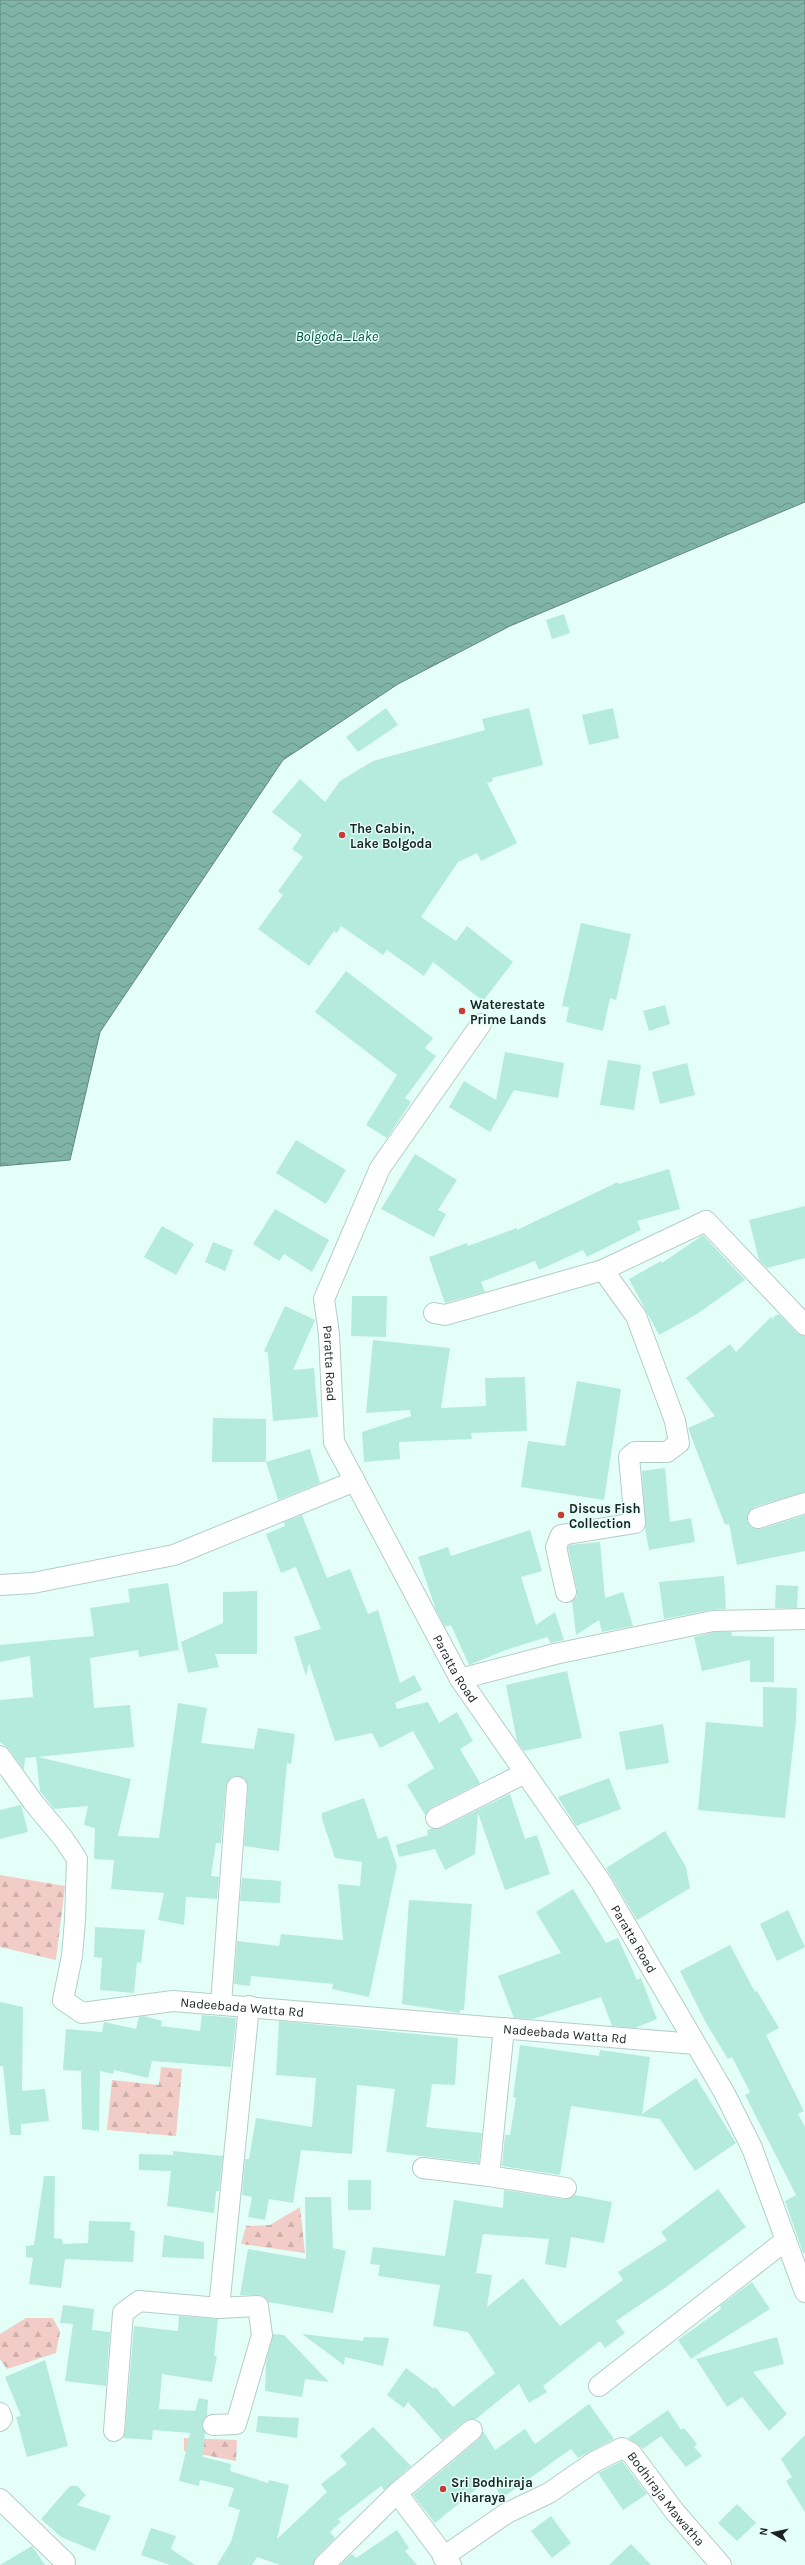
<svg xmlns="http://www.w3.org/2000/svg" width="805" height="2565" viewBox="0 0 805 2565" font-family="Karla,sans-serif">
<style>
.forest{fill:url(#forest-firs)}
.water{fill:url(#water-waves);stroke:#61887f}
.building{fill:#b5ebdd}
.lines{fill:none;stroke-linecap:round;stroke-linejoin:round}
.minor-casing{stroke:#b4cec7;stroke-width:22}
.minor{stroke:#fff;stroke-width:20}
.poi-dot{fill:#c93b37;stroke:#e4fff7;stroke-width:1.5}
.labels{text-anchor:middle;stroke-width:3;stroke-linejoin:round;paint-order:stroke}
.poi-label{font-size:13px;font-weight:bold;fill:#1a2321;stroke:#e4fff7;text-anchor:start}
.street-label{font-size:13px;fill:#1a2321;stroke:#e4fff7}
.water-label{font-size:14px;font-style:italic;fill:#004d40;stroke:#e4fff7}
</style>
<defs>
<pattern id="forest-firs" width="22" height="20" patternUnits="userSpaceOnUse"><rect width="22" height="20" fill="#f2ccc7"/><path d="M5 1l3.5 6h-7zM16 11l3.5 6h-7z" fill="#cfafab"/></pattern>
<pattern id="water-waves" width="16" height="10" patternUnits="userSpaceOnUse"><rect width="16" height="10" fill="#80b4a7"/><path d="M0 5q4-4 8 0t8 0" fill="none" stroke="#689288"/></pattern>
</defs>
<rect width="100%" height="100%" fill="#e4fff7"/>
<!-- forest -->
<g class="forest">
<polygon points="0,1875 65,1886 56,1960 0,1947"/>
<polygon points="161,2067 182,2069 176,2136 107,2130 112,2080 159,2085"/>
<polygon points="300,2207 305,2253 241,2244 246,2226 270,2225"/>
<polygon points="26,2318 53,2318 60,2332 56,2353 7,2369 0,2359 0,2334"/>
<polygon points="184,2438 237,2440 236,2461 184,2451"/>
</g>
<!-- water -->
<polygon class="water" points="0,0 805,0 805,502 510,626 398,684 283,760 100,1032 70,1160 0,1166"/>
<!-- building -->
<g class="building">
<polygon points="564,614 570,633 552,639 546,620"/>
<polygon points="386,708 398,725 358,752 346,737"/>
<polygon points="529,708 543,765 492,778 493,781 487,783 517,843 481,861 477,853 458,862 421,917 456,941 467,926 513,962 483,1001 433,962 424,976 387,950 383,955 341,926 337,933 334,931 309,966 258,929 283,895 278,891 303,857 292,849 302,835 272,812 300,779 325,802 340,781 373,761 485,730 482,719"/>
<polygon points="613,708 619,738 589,745 582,715"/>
<polygon points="581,923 631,934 616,1000 610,998 603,1031 566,1022 569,1007 562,1006"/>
<polygon points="346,971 433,1038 425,1048 436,1056 405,1098 411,1102 387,1138 366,1125 397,1075 315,1012"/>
<polygon points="665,1005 670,1024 649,1031 643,1011"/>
<polygon points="505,1052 564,1063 558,1098 514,1090 490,1132 449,1107 464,1081 496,1100"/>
<polygon points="608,1060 641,1065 634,1110 600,1105"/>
<polygon points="687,1063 695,1095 660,1104 652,1072"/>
<polygon points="296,1140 346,1170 326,1204 276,1173"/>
<polygon points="415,1154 457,1180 438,1210 446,1214 434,1237 381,1209"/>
<polygon points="669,1169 680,1209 637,1221 641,1230 587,1257 583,1250 539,1270 535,1261 481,1282 485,1292 445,1303 429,1257 467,1243 468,1246 517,1228 517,1230 618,1182 619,1184"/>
<polygon points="805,1206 805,1258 767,1268 759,1260 749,1220"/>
<polygon points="275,1209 329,1240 312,1272 284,1254 279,1261 253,1244"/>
<polygon points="162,1226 194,1244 176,1275 144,1257"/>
<polygon points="703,1235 745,1280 697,1314 659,1335 629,1279 661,1261 662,1263"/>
<polygon points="213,1242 233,1250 225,1271 205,1262"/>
<polygon points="352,1296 387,1296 386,1337 351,1336"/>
<polygon points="285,1306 315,1320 293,1370 314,1368 318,1417 273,1421 268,1353 264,1351"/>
<polygon points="779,1314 797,1333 805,1336 805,1492 754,1507 749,1511 747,1521 751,1527 761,1529 805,1515 805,1551 737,1565 729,1524 725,1525 688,1428 715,1416 686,1378 730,1344 736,1352 771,1317 774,1321 773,1317"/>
<polygon points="373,1340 450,1348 441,1408 486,1406 485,1378 525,1377 527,1431 471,1433 472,1439 399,1442 400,1459 364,1462 362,1432 411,1416 410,1410 366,1413"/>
<polygon points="577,1381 621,1389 604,1500 521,1487 528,1441 565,1446"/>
<polygon points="213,1418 266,1419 266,1462 212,1462"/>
<polygon points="310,1449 320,1483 278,1500 266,1462"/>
<polygon points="665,1468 670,1522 691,1518 695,1542 649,1550 645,1528 642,1471"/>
<polygon points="302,1515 327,1578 350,1569 368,1614 378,1610 400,1683 414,1675 422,1690 395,1703 397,1709 428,1702 439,1723 457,1712 473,1741 460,1749 480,1783 431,1808 425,1815 407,1785 434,1768 413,1731 380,1748 372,1733 335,1741 309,1663 306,1676 294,1637 321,1629 296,1567 281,1573 266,1534 285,1526 284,1522"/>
<polygon points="530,1530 542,1571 521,1577 536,1625 555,1612 564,1640 551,1643 547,1637 506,1650 469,1665 451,1625 445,1627 436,1610 418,1557 448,1547 451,1556"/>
<polygon points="600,1542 605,1598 623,1592 633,1626 602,1632 599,1620 576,1635 572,1601 577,1596 577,1590 568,1548 569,1545"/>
<polygon points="724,1576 726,1609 711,1610 664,1619 659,1582"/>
<polygon points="168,1583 179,1650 139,1657 138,1650 90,1658 94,1708 130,1705 134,1747 38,1757 131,1779 118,1836 159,1838 178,1703 207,1708 201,1743 254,1749 258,1728 295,1734 291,1764 287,1763 279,1851 244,1846 248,1787 243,1777 232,1777 226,1786 221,1843 216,1843 211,1876 219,1877 217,1899 186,1897 184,1925 158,1920 164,1893 111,1889 114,1860 94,1859 95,1828 84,1825 88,1806 54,1809 40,1791 36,1757 25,1758 24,1770 9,1749 0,1742 0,1700 33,1697 30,1656 0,1662 0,1645 94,1636 90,1608 130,1602 128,1589"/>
<polygon points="776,1585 798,1586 797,1608 775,1608"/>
<polygon points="257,1591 257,1654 215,1654 219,1667 188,1673 181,1642 223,1623 223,1592"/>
<polygon points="714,1632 731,1632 732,1636 774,1637 774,1682 750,1682 750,1660 702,1671 694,1637"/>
<polygon points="567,1671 582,1738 524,1751 517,1741 506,1685"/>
<polygon points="763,1687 797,1688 796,1721 785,1818 698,1810 706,1722 763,1727"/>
<polygon points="663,1724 669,1763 626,1770 619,1732"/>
<polygon points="609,1778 621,1809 576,1826 558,1797"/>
<polygon points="510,1794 525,1839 537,1835 550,1874 505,1890 478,1813 475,1854 445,1870 435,1849 399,1857 396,1845 428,1835 427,1831 432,1828 441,1828"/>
<polygon points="364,1798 378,1839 387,1836 397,1866 390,1898 388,1899 390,1899 369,1997 332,1989 333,1984 251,1976 250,1986 234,1984 237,1941 279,1946 281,1934 343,1940 338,1884 360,1886 362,1862 335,1858 322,1819 322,1813"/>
<polygon points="21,1805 28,1832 0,1839 0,1810"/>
<polygon points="665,1831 686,1867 690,1888 637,1920 606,1868"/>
<polygon points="242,1878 281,1881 280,1903 240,1901"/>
<polygon points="573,1889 606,1943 618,1938 637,1980 641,1978 657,2019 635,2028 612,2026 601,1997 533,2019 514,2018 498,1976 561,1953 536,1912"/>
<polygon points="409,1900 472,1904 464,2010 460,2010 460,2013 402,2004"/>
<polygon points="788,1910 805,1947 777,1961 760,1924"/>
<polygon points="95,1927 145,1930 141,1963 137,1962 134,1993 100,1990 102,1958 94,1957"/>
<polygon points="730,1945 755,1992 757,1991 779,2028 766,2035 804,2111 798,2114 805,2127 805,2253 803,2253 785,2201 796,2195 745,2095 750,2092 732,2057 728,2059 706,2023 680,1971"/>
<polygon points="0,2002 23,2007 22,2091 45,2089 49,2121 21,2124 21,2135 10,2135 3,2066 0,2066"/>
<polygon points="202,2015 236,2018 231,2067 152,2061 148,2078 114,2070 113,2074 100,2071 99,2131 82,2129 81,2071 63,2070 66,2029 102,2032 104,2022 136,2029 139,2017 144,2016 162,2021 161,2026 200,2031"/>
<polygon points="279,2021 458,2038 455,2085 432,2084 426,2127 482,2133 479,2163 386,2152 395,2089 357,2085 352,2154 301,2150 293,2203 269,2199 265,2220 248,2217 252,2197 242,2195 245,2159 249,2159 256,2118 312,2127 316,2078 276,2075"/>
<polygon points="520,2045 599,2056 600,2050 650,2057 642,2114 696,2078 736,2143 695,2171 660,2119 571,2106 560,2175 502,2166 505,2135 510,2135 516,2098 513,2097"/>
<polygon points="173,2151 223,2156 219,2191 216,2191 214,2213 167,2206 171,2171 139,2170 139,2154 173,2155"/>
<polygon points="44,2176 55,2176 54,2238 62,2239 63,2244 88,2243 89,2221 131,2222 130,2230 135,2231 133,2262 65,2259 61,2288 29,2284 33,2258 26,2257 26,2246 34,2245"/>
<rect x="348" y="2180" width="23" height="30"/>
<polygon points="718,2189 746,2227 666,2287 616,2321 625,2333 605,2348 600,2341 543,2386 547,2392 529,2403 519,2384 476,2419 465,2421 442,2440 408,2402 404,2408 387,2395 406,2368 434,2389 435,2387 453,2407 495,2373 468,2332 433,2326 440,2285 378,2276 380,2265 370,2264 373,2247 445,2256 454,2200 503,2208 504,2190 564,2199 575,2195 612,2202 604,2243 571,2237 566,2268 545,2264 549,2239 483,2234 476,2273 492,2275 487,2307 523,2278 560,2326 623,2280 618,2272 667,2240 661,2232"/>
<polygon points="305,2197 331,2197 333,2248 346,2251 333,2313 268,2302 263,2296 258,2295 240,2295 248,2249 306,2259"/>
<polygon points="164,2235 204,2242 204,2259 162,2257"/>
<polygon points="752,2282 770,2309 691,2359 678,2340 721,2309 720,2306"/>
<polygon points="63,2305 94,2309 92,2330 110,2332 106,2386 65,2381 73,2324 60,2323"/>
<polygon points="179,2316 218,2319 214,2356 217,2356 212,2382 162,2374 159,2409 195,2411 199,2398 208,2400 207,2415 202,2425 205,2433 203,2457 231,2464 230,2471 268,2483 269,2480 289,2485 277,2539 327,2492 321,2484 347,2464 340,2456 373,2427 411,2466 384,2490 381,2486 338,2519 341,2522 330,2532 335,2538 316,2557 313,2565 280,2565 257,2557 252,2565 217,2565 231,2542 240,2510 228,2506 234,2488 200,2480 199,2486 179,2481 190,2433 153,2430 152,2440 123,2438 125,2432 134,2326 178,2331"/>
<polygon points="273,2334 284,2335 329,2382 305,2379 302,2397 265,2391 266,2362"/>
<polygon points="302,2334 363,2341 364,2337 389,2338 383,2366 345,2357 344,2365"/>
<polygon points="777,2337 784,2364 753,2372 787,2414 769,2431 742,2397 727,2407 696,2359"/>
<polygon points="45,2360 68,2446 27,2457 16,2417 21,2416 5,2377"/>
<polygon points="589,2404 614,2439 578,2458 571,2449 502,2498 490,2478 435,2523 413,2495 479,2439 483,2431 495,2450 525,2429 535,2444"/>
<polygon points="668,2410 681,2430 684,2428 697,2444 694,2447 702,2456 686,2467 661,2436 643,2449 628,2438"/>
<polygon points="258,2416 299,2418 297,2438 256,2432"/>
<polygon points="805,2435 805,2512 786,2481 792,2477 781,2459"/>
<polygon points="622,2461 647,2494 623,2510 598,2473"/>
<polygon points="70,2486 77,2486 86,2495 77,2505 111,2516 95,2551 61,2537 41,2519"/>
<polygon points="737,2504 756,2523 737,2541 718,2523"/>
<polygon points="551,2516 571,2543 552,2558 531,2531"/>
<polygon points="151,2528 176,2536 171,2549 195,2565 170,2565 141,2555"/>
<polygon points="397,2530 409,2548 405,2551 417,2565 340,2565 352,2554 356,2558"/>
<polygon points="631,2544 651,2565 609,2565"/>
<polygon points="32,2546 45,2565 0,2565"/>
</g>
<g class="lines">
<!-- minor casing -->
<g class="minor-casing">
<g id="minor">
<path id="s1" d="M481,1024L380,1168L324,1299L329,1334L334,1442L460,1679L601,1882L725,2094L752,2148L805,2292"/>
<polyline points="434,1313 445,1315 603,1270 706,1221 805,1325"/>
<polyline points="758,1518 805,1503"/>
<polyline points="0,1585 33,1583 174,1555 355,1481"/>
<polyline points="566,1592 556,1547 561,1535 635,1523 629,1457 635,1452 667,1452 679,1443 675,1421 636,1316 603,1270"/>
<polyline points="460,1679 555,1654 713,1621 805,1619"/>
<path id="s2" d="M0,1756L33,1802L63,1838L77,1859L75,1920L72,1956L63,2000L82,2013L173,2001L695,2044"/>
<polyline points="436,1818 525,1773"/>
<polyline points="221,2004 237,1787"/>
<polyline points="423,2168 489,2176 504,2028"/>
<polyline points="489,2176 566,2188"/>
<polyline points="599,2386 786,2240"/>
<polyline points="0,2413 2,2418 0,2421"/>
<polyline points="213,2425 236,2424 262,2335 258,2306 219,2308"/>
<polyline points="114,2431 123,2313 139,2301 219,2308 249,2006"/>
<polyline points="397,2493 451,2565"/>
<polyline points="0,2499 65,2562"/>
<path id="s3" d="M443,2557L507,2513L549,2493L594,2462L622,2448L631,2453L675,2512L721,2565"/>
<polyline points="324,2565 397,2493 472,2430"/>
</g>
</g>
<!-- minor -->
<use href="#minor" class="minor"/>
</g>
<!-- markers -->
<g class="poi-dot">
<circle cx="342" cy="835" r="4"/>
<circle cx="462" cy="1011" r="4"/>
<circle cx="561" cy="1515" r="4"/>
<circle cx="443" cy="2489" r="4"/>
</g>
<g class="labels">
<!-- poi labels -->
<g class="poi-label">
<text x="350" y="833">The Cabin,<tspan x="350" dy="15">Lake Bolgoda</tspan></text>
<text x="470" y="1009">Waterestate<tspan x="470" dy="15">Prime Lands</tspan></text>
<text x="569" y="1513">Discus Fish<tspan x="569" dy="15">Collection</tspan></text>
<text x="451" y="2487">Sri Bodhiraja<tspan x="451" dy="15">Viharaya</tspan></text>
</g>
<!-- street labels -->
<g class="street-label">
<text dy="5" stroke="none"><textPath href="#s1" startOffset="383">Paratta Road</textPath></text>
<text dy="5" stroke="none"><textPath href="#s1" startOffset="719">Paratta Road</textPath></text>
<text dy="5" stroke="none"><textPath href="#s1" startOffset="1043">Paratta Road</textPath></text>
<text dy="5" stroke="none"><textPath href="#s2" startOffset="455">Nadeebada Watta Rd</textPath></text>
<text dy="5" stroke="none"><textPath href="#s2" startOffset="779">Nadeebada Watta Rd</textPath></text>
<text dy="5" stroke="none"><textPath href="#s3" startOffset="278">Bodhiraja Mawatha</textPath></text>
</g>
<!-- water labels -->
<g class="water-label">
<text x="337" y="341">Bolgoda_Lake</text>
</g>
</g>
<!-- north arrow -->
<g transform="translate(773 2533) rotate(279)" stroke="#e4fff7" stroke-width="3" paint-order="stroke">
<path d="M0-3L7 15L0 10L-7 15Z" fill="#1a2321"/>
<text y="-6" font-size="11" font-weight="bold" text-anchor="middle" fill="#1a2321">N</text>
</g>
</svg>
